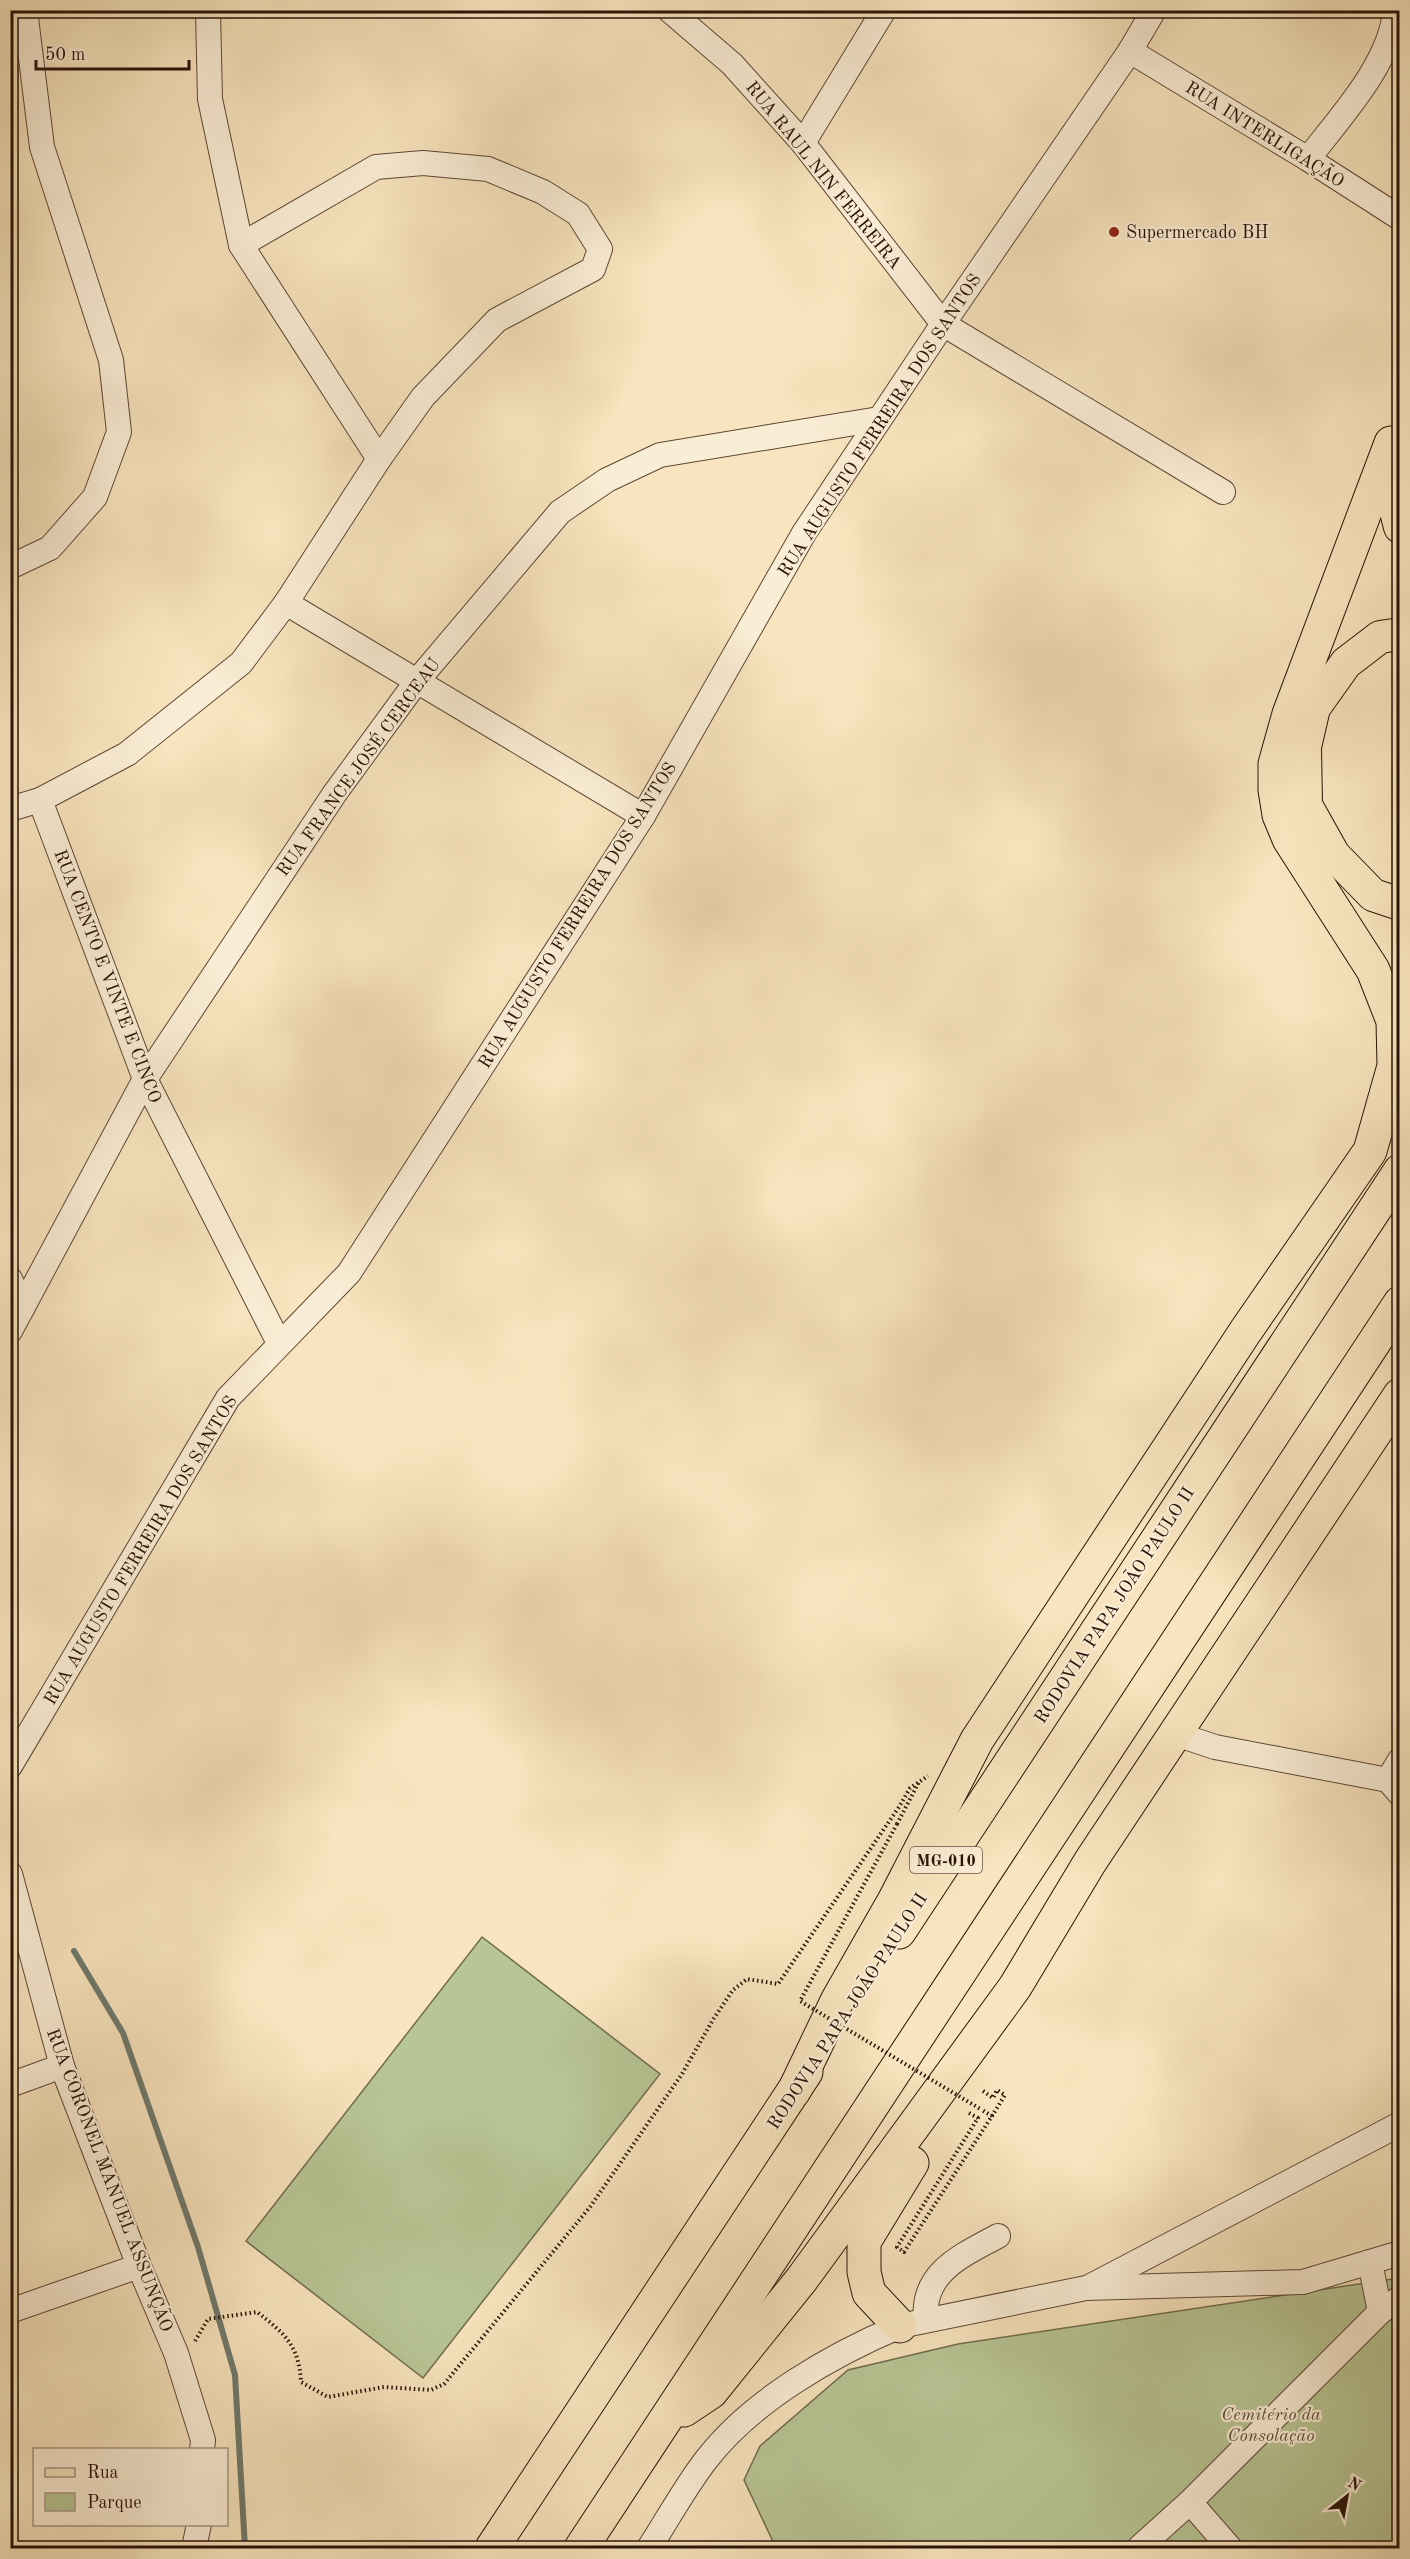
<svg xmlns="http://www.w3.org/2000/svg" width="1410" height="2559" viewBox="0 0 1410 2559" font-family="'Old Standard TT',serif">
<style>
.green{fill:#b8c595;stroke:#706c4e;stroke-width:1.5}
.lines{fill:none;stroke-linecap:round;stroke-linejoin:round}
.stream{stroke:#6f7a6d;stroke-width:6}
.minor-casing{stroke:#5d4735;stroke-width:26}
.major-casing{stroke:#291307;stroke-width:34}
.highway-casing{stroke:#291307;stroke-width:35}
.path{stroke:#291307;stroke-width:4;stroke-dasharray:1.5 3;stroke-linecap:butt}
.minor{stroke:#faedd5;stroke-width:24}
.major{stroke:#f8e4be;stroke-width:32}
.highway{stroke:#f8e4be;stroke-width:33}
.path-bridge{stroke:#291307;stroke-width:4;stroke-dasharray:1.5 3;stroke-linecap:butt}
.poi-dot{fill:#8f2418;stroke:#faedd5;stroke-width:2}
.labels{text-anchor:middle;stroke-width:4.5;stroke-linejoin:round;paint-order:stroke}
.shield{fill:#faedd5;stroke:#685445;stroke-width:1.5}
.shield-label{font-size:16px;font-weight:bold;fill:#291307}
.street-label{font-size:18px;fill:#291307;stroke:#faedd5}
.poi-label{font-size:18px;fill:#291307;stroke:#faedd5;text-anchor:start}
.park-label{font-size:18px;font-style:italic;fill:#5b5139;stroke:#faedd5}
</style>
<rect width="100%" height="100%" fill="#f8e4be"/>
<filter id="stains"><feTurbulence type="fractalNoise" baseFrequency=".00333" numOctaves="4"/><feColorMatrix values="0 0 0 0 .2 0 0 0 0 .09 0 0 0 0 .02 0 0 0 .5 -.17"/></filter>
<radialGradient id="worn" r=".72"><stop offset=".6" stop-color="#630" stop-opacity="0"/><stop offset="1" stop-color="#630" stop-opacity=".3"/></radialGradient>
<!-- green -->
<g class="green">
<polygon points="482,1937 660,2074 423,2378 246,2241"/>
<polygon points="1399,2278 1399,2548 776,2548 744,2480 760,2446 848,2370 958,2344"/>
</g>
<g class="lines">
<!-- stream -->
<polyline class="stream" points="74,1951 123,2033 198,2247 235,2375 245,2548"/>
<!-- minor casing -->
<g class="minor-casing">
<g id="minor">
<polyline points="669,10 732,64 803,143 943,324 1223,492"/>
<polyline points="208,11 210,99 241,245 379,459"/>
<polyline points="1130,51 1308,159 1400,218"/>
<polyline points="803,143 884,10"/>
<path d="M1308,159C1339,118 1391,64 1395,10"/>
<polyline points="10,567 50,548 95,497 119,432 111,360 42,147 25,10"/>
<polyline points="286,603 643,816"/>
<polyline points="40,800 145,1079 279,1343"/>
<polyline points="10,809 40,800 127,754 241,663 286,603 379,459 423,397 497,320 593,269 600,249 578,214 543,192 488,169 423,163 376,167 241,245"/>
<polyline points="10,1279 23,1307"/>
<polyline points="10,1331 145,1079 335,793 417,681 560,512 607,480 660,455 879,419"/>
<polyline points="1176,1734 1215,1747 1388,1780 1400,1794"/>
<polyline points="10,1766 228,1398 349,1273 643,816 804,533 943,324 1130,51 1154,10"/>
<polyline points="1388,1780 1400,1760"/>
<polyline points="10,1874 62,2066 139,2266 176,2353 203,2440 202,2450"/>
<polyline points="10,2085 62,2066"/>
<polyline points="1370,2262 1380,2312"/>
<polyline points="1091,2286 1400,2124"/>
<polyline points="10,2311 139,2266"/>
<path d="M926,2320C921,2272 963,2255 998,2236"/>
<polyline points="1190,2502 1230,2548"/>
<polyline points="194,2548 199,2524"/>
<path d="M649,2548C668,2519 685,2487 706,2460C752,2400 832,2355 900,2326L1086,2288L1303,2282L1400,2253"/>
<polyline points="1139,2548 1190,2502 1380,2312 1400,2298"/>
</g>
</g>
<!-- major casing -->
<g class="major-casing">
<g id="major">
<polyline points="1392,445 1393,500 1400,527"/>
<polyline points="1400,634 1380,637 1346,663 1314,708 1305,747 1306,805 1334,855 1373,895 1400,904"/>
</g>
</g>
<!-- highway casing -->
<g class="highway-casing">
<g id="highway">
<polyline points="899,1932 1400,1171"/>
<polyline points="794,2091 837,2001 894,1901 977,1740 1245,1332 1370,1151 1394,1066 1393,1021 1373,970 1289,839 1279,815 1275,790 1275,764 1289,714 1391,443"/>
<polyline points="900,2326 869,2293 864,2272 864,2242 912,2163"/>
<polyline points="684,2410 711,2392 802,2279 1015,1987 1090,1862 1400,1395"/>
<polyline points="492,2548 806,2072"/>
<polyline points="581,2548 1400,1303"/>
</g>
</g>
<!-- path -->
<g class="path">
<polyline points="897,1824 919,1782"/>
<polyline points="983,2091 993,2098 997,2090 1005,2095 992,2116"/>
<polyline points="969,2113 978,2118 897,2247 904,2252 992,2116 982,2110"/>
<path d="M195,2341L208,2319L257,2312C284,2333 299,2345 301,2382L328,2397L384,2387L431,2390L444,2384L590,2207L682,2074L714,2018L733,1990L747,1979L778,1984L899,1807L910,1788L928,1776"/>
</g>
<!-- minor -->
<use href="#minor" class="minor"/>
<!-- major -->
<use href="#major" class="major"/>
<!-- highway -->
<use href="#highway" class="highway"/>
<!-- path-bridge -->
<polyline class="path-bridge" points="897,1824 800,2001 982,2110"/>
</g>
<!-- markers -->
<circle class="poi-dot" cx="1114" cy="232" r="6"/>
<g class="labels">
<!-- shield labels -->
<rect class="shield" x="910" y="1847" width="72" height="26" rx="4.5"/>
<g class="shield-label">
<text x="946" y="1866">MG-010</text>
</g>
<!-- street labels -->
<g class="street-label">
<text transform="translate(1265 134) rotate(32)" y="6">RUA INTERLIGAÇÃO</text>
<text transform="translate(824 175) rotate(51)" y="6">RUA RAUL NIN FERREIRA</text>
<text transform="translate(879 425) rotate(-57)" y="6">RUA AUGUSTO FERREIRA DOS SANTOS</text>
<text transform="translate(358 767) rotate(-54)" y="6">RUA FRANCE JOSÉ CERCEAU</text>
<text transform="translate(577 915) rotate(-58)" y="6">RUA AUGUSTO FERREIRA DOS SANTOS</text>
<text transform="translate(108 976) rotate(69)" y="6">RUA CENTO E VINTE E CINCO</text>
<text transform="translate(140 1550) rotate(-59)" y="6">RUA AUGUSTO FERREIRA DOS SANTOS</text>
<text transform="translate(1114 1605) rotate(-57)" y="6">RODOVIA PAPA JOÃO PAULO II</text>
<text transform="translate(847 2011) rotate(-57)" y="6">RODOVIA PAPA JOÃO PAULO II</text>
<text transform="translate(110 2180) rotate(69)" y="6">RUA CORONEL MANUEL ASSUNÇÃO</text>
</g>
<!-- poi labels -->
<g class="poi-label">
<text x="1126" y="238">Supermercado BH</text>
</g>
<!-- park labels -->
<g class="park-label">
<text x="1271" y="2420">Cemitério da<tspan x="1271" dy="21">Consolação</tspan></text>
</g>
</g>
<!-- margin -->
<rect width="1410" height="2559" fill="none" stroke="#f8e4be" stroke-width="36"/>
<rect x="12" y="12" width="1386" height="2535" fill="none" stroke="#291307" stroke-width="3"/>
<rect x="18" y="18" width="1374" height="2523" fill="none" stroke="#291307" stroke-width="1.5"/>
<!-- legend -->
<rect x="33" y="2448" width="195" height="78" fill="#faedd5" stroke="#a69683" stroke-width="1.5"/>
<rect x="45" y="2468" width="30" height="9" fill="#f8e4be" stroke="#a69683" stroke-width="1.5"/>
<text x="87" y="2478" font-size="18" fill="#291307">Rua</text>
<rect x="45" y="2493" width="30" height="18" fill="#b8c595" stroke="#a69683" stroke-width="1.5"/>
<text x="87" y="2508" font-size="18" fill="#291307">Parque</text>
<!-- north arrow -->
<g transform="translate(1347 2496) rotate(31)" stroke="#faedd5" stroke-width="4.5" paint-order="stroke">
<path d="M0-4.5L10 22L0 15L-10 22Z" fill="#291307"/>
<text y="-9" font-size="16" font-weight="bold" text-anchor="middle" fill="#291307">N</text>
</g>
<!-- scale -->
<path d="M36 60v9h153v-9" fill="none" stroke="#291307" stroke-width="3"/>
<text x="45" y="60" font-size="18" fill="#291307" stroke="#faedd5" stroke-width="4.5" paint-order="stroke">50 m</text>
<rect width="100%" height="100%" filter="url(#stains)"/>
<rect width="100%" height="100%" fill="url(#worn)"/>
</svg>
